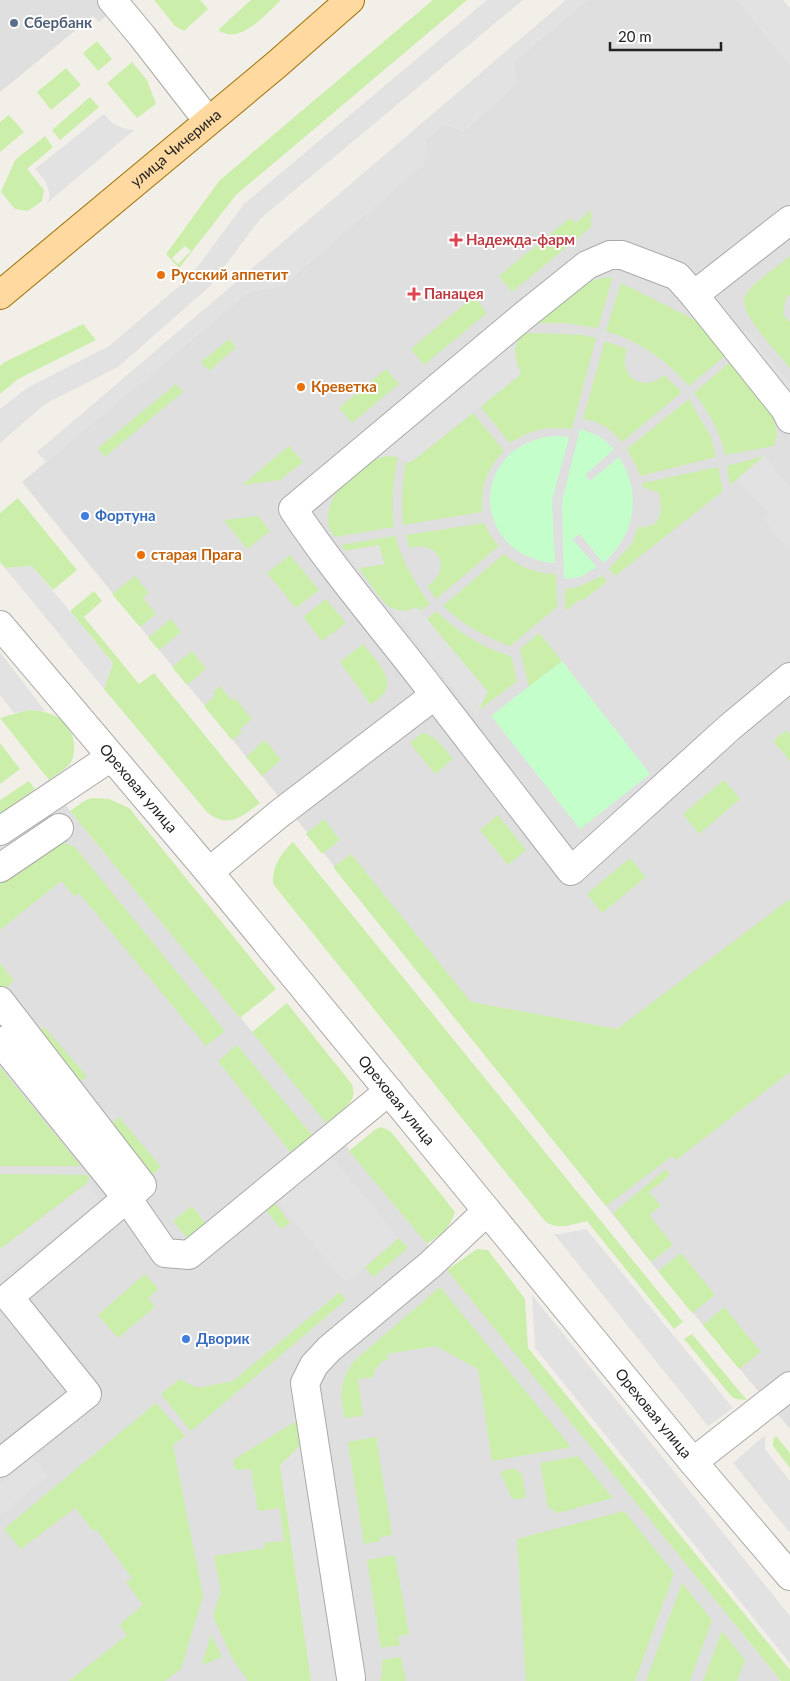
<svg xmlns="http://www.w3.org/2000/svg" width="790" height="1681" viewBox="0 0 790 1681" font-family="Lato,sans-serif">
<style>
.residential{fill:#e0dfdf}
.grass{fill:#cbefab;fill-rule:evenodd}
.park{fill:#c4feca}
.parking{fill:#e2e2e2}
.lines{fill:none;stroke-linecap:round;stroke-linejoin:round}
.minor-casing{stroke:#a9a9a9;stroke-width:30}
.major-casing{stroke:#9f6f00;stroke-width:30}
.minor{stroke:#fff;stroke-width:28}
.major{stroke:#ffd9a0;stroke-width:28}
.service-dot{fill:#5c6f8a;stroke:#fff;stroke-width:2}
.health-dot{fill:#e0444e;stroke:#fff;stroke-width:2}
.food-dot{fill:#e8710a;stroke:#fff;stroke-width:2}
.shop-dot{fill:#3f7fe0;stroke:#fff;stroke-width:2}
.labels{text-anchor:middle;stroke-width:4;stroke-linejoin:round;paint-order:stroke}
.service-label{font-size:15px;font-weight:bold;fill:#4e5e75;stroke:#fff;text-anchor:start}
.street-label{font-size:15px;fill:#222;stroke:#fff}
.health-label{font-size:15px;font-weight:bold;fill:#be3a42;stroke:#fff;text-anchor:start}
.food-label{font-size:15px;font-weight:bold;fill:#c56008;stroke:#fff;text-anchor:start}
.shop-label{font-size:15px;font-weight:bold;fill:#366cbe;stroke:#fff;text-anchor:start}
</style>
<rect width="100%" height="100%" fill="#f2efe8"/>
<!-- residential -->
<g class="residential">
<polygon points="0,0 126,0 99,22 93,16 0,92"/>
<polygon points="587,0 738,0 790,65 790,1429 658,1271 262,776 22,482 248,292 282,286 428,160 425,140 445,124 464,131 517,83 513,62"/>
<polygon points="49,780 70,811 427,1244 781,1681 0,1681 0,814"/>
</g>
<!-- grass -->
<g class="grass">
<polygon points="154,0 200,0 208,9 184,31 175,26"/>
<path d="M251,0H281C266,14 239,46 218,30Z"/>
<path d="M433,0H467L236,195L179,268L166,254L220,180ZM185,246L191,251L178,264L172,258Z"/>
<polygon points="97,41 112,59 98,71 83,53"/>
<polygon points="132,62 147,80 156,104 137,118 107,83"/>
<polygon points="66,68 81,85 51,110 37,92"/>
<polygon points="90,97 99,107 60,140 52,130"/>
<polygon points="9,115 24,132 0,152 0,122"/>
<polygon points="45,136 53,147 27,169 44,190 42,201 28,211 15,209 1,192 15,160"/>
<polygon points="591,210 591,227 512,292 499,276 570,218 576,223"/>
<path d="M790,256V295L786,297L783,314L790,323V368C780,356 744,317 744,303C744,296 748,291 752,286Z"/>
<polygon points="610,277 612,279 598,328 563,323 537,323 587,283 598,279"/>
<path d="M621,283L695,320L725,356L689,386C665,359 641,342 606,331Z"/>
<polygon points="474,296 487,313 424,365 411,349"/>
<polygon points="83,324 96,340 18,379 0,394 0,366 5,362"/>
<path d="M538,333L583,335L596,338L572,429C546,426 532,429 510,443L480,406L521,374C517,363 509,343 522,335C526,333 534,333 538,333Z"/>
<polygon points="229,339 236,347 209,371 201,362"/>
<path d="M605,341L627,349C617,376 643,394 664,375L682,392L622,442C612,430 600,421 583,419Z"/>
<path d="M730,362L774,418L777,434L774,446L725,455C720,431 709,412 694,393Z"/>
<polygon points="386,369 399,384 352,423 339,408"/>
<polygon points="176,384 183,392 105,457 98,448"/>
<polygon points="689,399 710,435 716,457 640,476 637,467 627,449"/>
<path d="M473,413L504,451C486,469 481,487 482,512L403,525C401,503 402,483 406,460L410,463Z"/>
<polygon points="289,446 303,462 280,480 242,485"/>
<path d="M386,456L398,457C393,480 391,503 394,527L334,537C333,534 330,530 329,527C322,503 346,477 364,464C370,460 379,458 386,456Z"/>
<polygon points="764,456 730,485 727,466"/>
<path d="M718,467L723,491L615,576L609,569L633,542L638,527C662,529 663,512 659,493L643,487L642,483Z"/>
<polygon points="18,498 77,570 53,590 32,566 5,568 0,562 0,513"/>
<polygon points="258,516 270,531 247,549 224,520"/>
<path d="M484,523L490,535L499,546L436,599L427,586C453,570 440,539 409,548L406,535Z"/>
<path d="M395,536C403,562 414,582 430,604L420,611L417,607C409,611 397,613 389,607C381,600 366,578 359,568L384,564L379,546L345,551L341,545Z"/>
<path d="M504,554C519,567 536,574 556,574L557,607L510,646C484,636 463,625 443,606Z"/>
<polygon points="290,555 319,590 296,608 267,573"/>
<polygon points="135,576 149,593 143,598 156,614 140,627 112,594"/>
<polygon points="602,576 607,582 582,601 581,599 565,611 565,589 578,587"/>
<path d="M94,591L102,601L84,617L139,684L154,673L260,803C242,816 228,830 207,812L104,689L113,663L70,611Z"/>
<polygon points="326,599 346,623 322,641 303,617"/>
<path d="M436,611C458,632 482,648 511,656L517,681L478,711L427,619Z"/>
<polygon points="171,619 181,632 159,650 148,638"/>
<polygon points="539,633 562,661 529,687 520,649"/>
<path d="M363,644C371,655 393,674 386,690C383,696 376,700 371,705L340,662Z"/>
<polygon points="192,651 206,669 187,685 172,667"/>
<polygon points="220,686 232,701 235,698 252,719 240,729 242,733 232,740 204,706 215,695 213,692"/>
<path d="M28,710C51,710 75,721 74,748C74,754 73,761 68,766C63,771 55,775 49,780L0,718Z"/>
<polygon points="786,730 790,735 790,761 773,741"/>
<path d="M422,733C437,736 444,748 453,759L435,774L410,743Z"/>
<polygon points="265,740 281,760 262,776 246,757"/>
<polygon points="0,743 20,769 0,784"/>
<polygon points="724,780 740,799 699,834 683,814"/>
<polygon points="29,781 35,789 0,814 0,800"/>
<polygon points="93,798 109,799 129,808 276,989 240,1018 70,811 86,800"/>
<polygon points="498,815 526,850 508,865 480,830"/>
<polygon points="324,819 340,840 322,854 306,834"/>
<polygon points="60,842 74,846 225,1031 206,1046 79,893 75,897 61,881 0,930 0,872"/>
<path d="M293,842L683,1322L674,1329L587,1221C573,1224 556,1231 545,1221L273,884C272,867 280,854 293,842Z"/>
<polygon points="351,854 471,1002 617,1029 790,899 790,1072 676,1160 672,1156 606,1206 333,867"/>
<polygon points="630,858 646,877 602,913 587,894"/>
<polygon points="0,963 14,981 1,991 0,990"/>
<path d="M287,1003L351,1083C361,1101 339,1112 326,1123L252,1032Z"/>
<polygon points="44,1027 87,1076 77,1085 34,1036"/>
<polygon points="237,1045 317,1141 296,1159 218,1061"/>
<polygon points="0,1067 81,1166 0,1166"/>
<polygon points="119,1117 161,1167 151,1176 109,1126"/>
<path d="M381,1127L388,1130L392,1133L455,1212C451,1228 439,1235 427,1244L349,1151L376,1129Z"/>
<polygon points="666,1169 670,1175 649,1192 661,1206 649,1215 673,1245 651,1262 613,1213"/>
<polygon points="0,1174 88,1175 89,1179 86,1184 0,1249"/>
<polygon points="274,1202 290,1223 281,1229 265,1209"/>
<polygon points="192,1206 206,1224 188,1239 173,1221"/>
<polygon points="399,1238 408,1248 373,1277 365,1267"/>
<polygon points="477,1249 488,1250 525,1299 528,1348 790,1670 790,1681 781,1681 447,1270"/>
<polygon points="681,1253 715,1295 692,1313 658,1271"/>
<polygon points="145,1274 158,1289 148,1298 155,1307 118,1338 98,1315"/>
<path d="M440,1287L571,1447L492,1461L478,1369L436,1346L387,1354L388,1360L382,1361L374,1372V1377L358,1379L363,1416L344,1418C340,1393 339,1381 355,1360Z"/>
<polygon points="340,1292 346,1300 191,1431 161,1394 180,1379 197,1388 233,1381"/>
<polygon points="724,1307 761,1352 739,1369 703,1325"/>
<polygon points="692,1334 740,1392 747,1400 736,1399 731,1396 684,1339"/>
<polygon points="156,1403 185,1436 173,1445 203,1596 181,1669 165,1681 69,1681 127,1635 119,1625 143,1605 126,1582 132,1578 96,1529 93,1531 75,1508 21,1549 4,1529"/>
<path d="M303,1417C301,1445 303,1446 280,1465L311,1681H248L232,1658L213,1616L221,1591L214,1556L265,1548L264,1543L284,1541L280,1508L258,1511L251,1469L235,1470L233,1460Z"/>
<polygon points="776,1436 790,1453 790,1468 773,1446 773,1440"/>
<polygon points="376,1437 392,1535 380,1537 380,1541 364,1544 348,1442"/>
<polygon points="578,1456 613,1498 558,1513 548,1507 540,1463"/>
<polygon points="514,1468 522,1475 526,1498 512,1499 500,1472"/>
<polygon points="624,1511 674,1573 635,1681 526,1681 517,1539"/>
<polygon points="395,1555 409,1635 398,1636 400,1645 381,1648 367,1560"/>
<polygon points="682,1583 712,1620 690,1681 646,1681"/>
<polygon points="722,1631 745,1660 737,1681 703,1681"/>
<polygon points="211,1634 222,1657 202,1665"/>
<polygon points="401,1657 406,1681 380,1681 382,1675 382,1660"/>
</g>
<!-- park -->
<g class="park">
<path d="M580,429L599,436L614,449L585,475L590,481L619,457C642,492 636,536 603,563L580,534L572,539L597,567L580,577L564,579L562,502Z"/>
<path d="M555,436L569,437L552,500L555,563C468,555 469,443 555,436Z"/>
<polygon points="562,661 650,774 580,829 491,716"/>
</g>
<!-- parking -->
<g class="parking">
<polygon points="487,0 523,0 260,219 209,287 118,367 45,404 0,443 0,409 27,388 109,346 190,277 244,204"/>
<polygon points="566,0 587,0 513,62 517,83 464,131 445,124 425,140 429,160 282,286 248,292 46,462 37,452"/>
<polygon points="738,0 783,0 790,8 790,65"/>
<polygon points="104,114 112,123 122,128 134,130 46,204 49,199 49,192 46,182 35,169"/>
<polygon points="746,330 790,384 790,405 736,339"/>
<polygon points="518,339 515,350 516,361 521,374 473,413 409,463 398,457 393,456 386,456 364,464"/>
<polygon points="764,456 790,487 790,544 786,547 763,519 769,514 738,479"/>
<polygon points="379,545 384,564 359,568 345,551"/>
<polygon points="32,566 113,663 104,689 5,568"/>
<polygon points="389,607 400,611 407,611 417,607 488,692 478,711 478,719"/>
<polygon points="0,652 45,711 28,710 14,713 0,695"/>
<polygon points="331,1156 399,1238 346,1283 277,1201"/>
<polygon points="86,1184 100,1201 0,1279 0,1249"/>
<polygon points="586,1229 733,1408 708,1426 554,1234 561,1234"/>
<polygon points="532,1295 790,1616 790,1663 535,1348"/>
<polygon points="765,1435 765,1449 790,1481 790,1533 733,1463"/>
<polygon points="301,1444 343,1681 311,1681 280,1465 290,1456"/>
<polygon points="33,1457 48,1476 0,1515 0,1484"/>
</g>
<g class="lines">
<!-- minor casing -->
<g class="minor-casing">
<g id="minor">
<polyline points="112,0 142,36 208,121"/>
<polyline points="790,220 694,295 785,409 790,419"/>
<path id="s1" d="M0,625L209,872L693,1462L790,1576"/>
<path d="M435,695C388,633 336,574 293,509L521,318L587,265L610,255H622L677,276L694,295"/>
<polyline points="0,831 111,757"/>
<polyline points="0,868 59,828"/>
<polyline points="209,872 279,814 435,695 571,871 730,727 790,677"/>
<polyline points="0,1001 142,1185 127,1198 165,1253 189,1255 389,1091"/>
<polyline points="0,1041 127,1198 9,1297 87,1394 0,1463"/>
<polyline points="693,1462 790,1386"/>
<polyline points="351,1678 305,1383 314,1365 329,1349 431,1264 487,1211"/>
</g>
</g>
<!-- major casing -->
<g class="major-casing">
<g id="major">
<path id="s2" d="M0,295L276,65L350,0"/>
</g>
</g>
<!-- minor -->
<use href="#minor" class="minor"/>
<!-- major -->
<use href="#major" class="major"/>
</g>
<!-- markers -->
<circle class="service-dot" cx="14" cy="23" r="5"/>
<g class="health-dot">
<path d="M453.5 232.5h5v5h5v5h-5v5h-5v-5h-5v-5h5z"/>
<path d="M411.5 286.5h5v5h5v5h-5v5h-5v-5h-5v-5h5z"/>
</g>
<g class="food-dot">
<circle cx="161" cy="275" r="5"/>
<circle cx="301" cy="387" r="5"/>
<circle cx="141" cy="555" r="5"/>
</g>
<g class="shop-dot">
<circle cx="85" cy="516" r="5"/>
<circle cx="186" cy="1339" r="5"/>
</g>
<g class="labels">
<!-- service labels -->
<g class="service-label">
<text x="24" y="28">Сбербанк</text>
</g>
<!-- street labels -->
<g class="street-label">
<text dy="5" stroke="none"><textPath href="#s2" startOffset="229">улица Чичерина</textPath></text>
<text dy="5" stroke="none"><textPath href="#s1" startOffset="214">Ореховая улица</textPath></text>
<text dy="5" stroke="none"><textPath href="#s1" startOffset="619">Ореховая улица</textPath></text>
<text dy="5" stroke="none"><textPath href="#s1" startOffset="1024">Ореховая улица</textPath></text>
</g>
<!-- health labels -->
<g class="health-label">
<text x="466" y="245">Надежда-фарм</text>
<text x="424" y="299">Панацея</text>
</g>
<!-- food labels -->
<g class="food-label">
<text x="171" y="280">Русский аппетит</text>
<text x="311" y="392">Креветка</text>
<text x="151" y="560">старая Прага</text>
</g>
<!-- shop labels -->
<g class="shop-label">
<text x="95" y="521">Фортуна</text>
<text x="196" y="1344">Дворик</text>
</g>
</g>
<!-- scale -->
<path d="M610 42v8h111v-8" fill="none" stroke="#222222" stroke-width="2.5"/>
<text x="618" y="42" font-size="15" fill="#222222" stroke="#ffffff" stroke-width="4" paint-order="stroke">20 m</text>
</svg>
